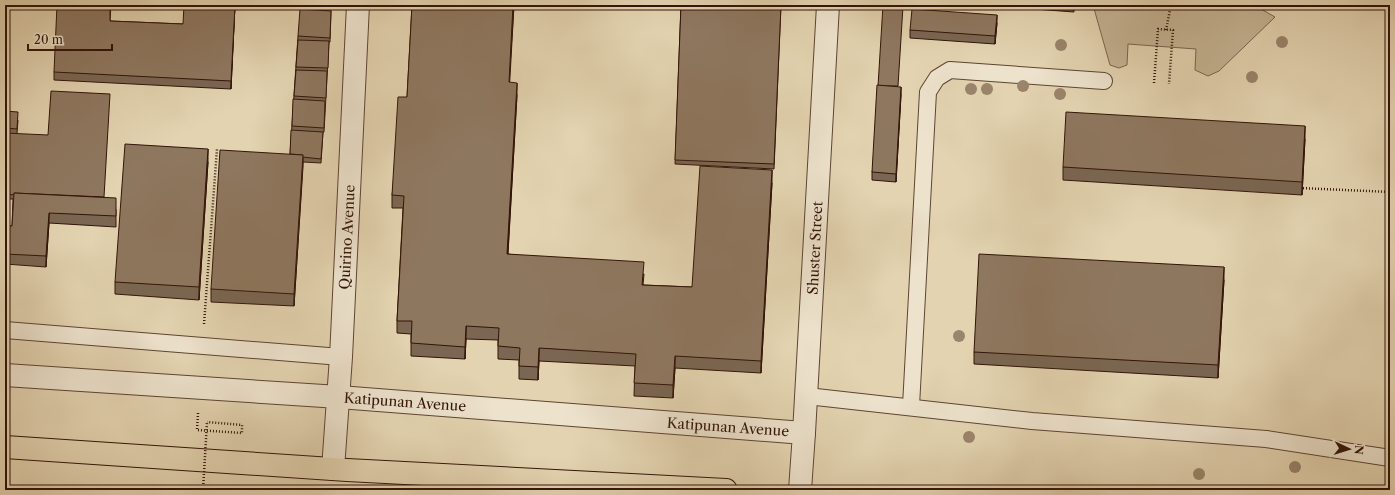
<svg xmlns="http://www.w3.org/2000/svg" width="1395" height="495" viewBox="0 0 1395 495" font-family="'Libre Caslon Text',serif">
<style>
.green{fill:#c5b393;stroke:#7c644e}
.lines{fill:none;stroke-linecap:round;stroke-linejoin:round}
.service-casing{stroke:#5e4432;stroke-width:18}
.minor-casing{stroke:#5e4432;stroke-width:24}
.tertiary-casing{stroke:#5e4432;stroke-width:24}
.primary-casing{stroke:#321408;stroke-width:24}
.path{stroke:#321408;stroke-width:2.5;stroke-dasharray:1 2;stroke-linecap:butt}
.service{stroke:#ede2cc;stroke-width:16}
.minor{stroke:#ede2cc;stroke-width:22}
.tertiary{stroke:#ede2cc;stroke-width:22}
.primary{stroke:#e3d3b0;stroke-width:22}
.path-bridge{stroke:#321408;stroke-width:2.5;stroke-dasharray:1 2;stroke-linecap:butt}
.tree{fill:#9a846b}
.wall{fill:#7a6652;stroke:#321408}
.shaded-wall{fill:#635342;stroke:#321408}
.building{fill:#8e775f;stroke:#321408}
.labels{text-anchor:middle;stroke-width:3;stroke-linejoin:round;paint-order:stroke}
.street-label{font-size:14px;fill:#321408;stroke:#ede2cc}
</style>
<rect width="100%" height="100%" fill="#e3d3b0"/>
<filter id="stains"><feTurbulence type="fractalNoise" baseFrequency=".005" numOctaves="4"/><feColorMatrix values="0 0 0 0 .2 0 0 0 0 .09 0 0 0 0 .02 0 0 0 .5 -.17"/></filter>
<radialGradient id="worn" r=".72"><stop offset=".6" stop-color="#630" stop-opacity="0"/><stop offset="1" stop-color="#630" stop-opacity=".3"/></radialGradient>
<!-- green -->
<polygon class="green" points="1093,5 1254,5 1275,17 1219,71 1208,76 1195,70 1196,49 1128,44 1127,65 1119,68 1110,65"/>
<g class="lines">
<!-- service casing -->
<g class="service-casing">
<g id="service">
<polyline points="5,330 341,357"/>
<polyline points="807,396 1032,421 1266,439 1390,458"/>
<polyline points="911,406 928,92 937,78 950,70 1104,81"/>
</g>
</g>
<!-- minor casing -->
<g class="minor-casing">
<g id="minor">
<polyline points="804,433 828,5"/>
<polyline points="333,469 341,357 358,5"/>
</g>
</g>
<!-- tertiary casing -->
<g class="tertiary-casing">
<polyline id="tertiary" points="5,375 339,397 804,433 800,490"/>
</g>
<!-- primary casing -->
<g class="primary-casing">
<polyline id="primary" points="5,447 347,470 726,490"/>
</g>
<!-- path -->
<g class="path">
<polyline points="1166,30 1171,5"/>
<polyline points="1154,83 1158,29 1173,30 1169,84"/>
<polyline points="1300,188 1390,192"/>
<polyline points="204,324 217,149"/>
<polyline points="198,413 197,430 242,433 242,425 207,422"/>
</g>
<!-- service -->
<use href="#service" class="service"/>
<!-- minor -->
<use href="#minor" class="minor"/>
<!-- tertiary -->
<use href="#tertiary" class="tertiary"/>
<!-- primary -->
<use href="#primary" class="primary"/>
<!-- path-bridge -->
<polyline class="path-bridge" points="203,490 207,422"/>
</g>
<!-- trees -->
<g class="tree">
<circle cx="1282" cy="42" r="6"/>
<circle cx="1061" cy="45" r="6"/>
<circle cx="1252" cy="77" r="6"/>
<circle cx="1023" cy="86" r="6"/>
<circle cx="971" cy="89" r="6"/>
<circle cx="987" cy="89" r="6"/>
<circle cx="1060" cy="94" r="6"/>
<circle cx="959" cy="336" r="6"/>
<circle cx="969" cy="437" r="6"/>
<circle cx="1295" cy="467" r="6"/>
<circle cx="1199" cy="474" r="6"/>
</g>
<!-- wall -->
<g class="wall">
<polygon points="111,5 110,21 183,24 235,5 231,89 54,80 54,72"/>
<polygon points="301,5 332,5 332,10 301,9"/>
<polygon points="412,5 514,5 509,82 517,95 508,254 644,274 643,285 692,287 772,183 761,373 675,368 673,398 634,396 635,366 539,361 538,380 519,379 519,360 498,359 498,340 466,339 465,359 411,356 411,334 397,333 397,321 403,208 392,208 392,195 407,97"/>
<polygon points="681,5 781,5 774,169 675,164"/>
<polygon points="994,5 1074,5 1074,12 994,6"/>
<polygon points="331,11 330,42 329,42 324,132 323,132 321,163 303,162 294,306 211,302 211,289 290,154 298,36"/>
<polygon points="997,23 995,44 910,38 910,30"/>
<polygon points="899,87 901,95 896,182 872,180 872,172"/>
<polygon points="5,111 18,120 17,134 104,197 116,209 116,227 49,223 46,267 5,264 5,226 12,226 13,199 5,199"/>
<polygon points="1305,139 1302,195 1063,180 1063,167"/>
<polygon points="208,162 199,300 115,294 115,282"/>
<polygon points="1224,280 1218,378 974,364 974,352"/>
</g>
<!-- shaded-wall -->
<g class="shaded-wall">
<polygon points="235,5 231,89 231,81"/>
<polygon points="513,5 514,5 509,95 509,82"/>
<polygon points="997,15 997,23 995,44 995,36"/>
<polygon points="517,83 517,95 507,267 507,254"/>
<polygon points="901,87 901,95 896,182 896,174"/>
<polygon points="1305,126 1305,139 1302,195 1302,182"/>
<polygon points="208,149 208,162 199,300 199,287"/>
<polygon points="303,155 303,167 294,306 294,294"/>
<polygon points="772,170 772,183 761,373 761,361"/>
<polygon points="49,213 49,223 46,267 46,256"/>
<polygon points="1224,267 1224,280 1218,378 1218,365"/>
<polygon points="466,326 466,339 465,359 465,347"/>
<polygon points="539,348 539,361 538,380 538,367"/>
<polygon points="675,356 675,368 673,398 673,385"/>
</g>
<!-- building -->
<g class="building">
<polygon points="57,5 110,5 110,21 183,24 184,5 235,5 231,81 54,72"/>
<polygon points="312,5 332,5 332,6"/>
<polygon points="412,5 513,5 509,82 517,83 507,254 644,262 642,285 692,287 700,166 772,170 761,361 675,356 673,385 634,383 636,354 539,348 538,367 519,366 520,348 498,346 499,328 466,326 465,347 411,343 412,321 397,321 404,196 392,195 398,97 407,97"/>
<polygon points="681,5 781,5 774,164 675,160"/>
<polygon points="883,5 903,6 898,86 878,86"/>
<polygon points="300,9 331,11 330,38 298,36"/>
<polygon points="912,9 997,15 995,36 910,30"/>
<polygon points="298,40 329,41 328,68 296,67"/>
<polygon points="296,70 327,71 326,98 294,96"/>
<polygon points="877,85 901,87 896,174 872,172"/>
<polygon points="51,91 110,94 104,197 14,193 14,195 5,194 5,133 48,135"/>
<polygon points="293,99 325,101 324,128 292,126"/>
<polygon points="5,111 18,112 17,129 5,128"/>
<polygon points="1066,112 1305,126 1302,182 1063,167"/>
<polygon points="291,130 323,132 321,159 302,157 303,155 290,154"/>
<polygon points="125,144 208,149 199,287 115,282"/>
<polygon points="220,150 303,155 294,294 211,289"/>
<polygon points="14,193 116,198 116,216 49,213 46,256 5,254 5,226 12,226"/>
<polygon points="979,254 1224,267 1218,365 974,352"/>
</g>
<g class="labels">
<!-- street labels -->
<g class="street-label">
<text transform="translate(347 237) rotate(-87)" y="5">Quirino Avenue</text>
<text transform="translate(815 248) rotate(-87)" y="5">Shuster Street</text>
<text transform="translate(405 402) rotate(4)" y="5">Katipunan Avenue</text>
<text transform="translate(728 427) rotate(4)" y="5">Katipunan Avenue</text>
</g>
</g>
<!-- margin -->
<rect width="1395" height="495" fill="none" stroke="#e3d3b0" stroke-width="20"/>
<rect x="6" y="6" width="1383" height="483" fill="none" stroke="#321408" stroke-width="2"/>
<rect x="10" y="10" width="1375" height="475" fill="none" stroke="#321408"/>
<!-- north arrow -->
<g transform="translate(1349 449) rotate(94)" stroke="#ede2cc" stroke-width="3" paint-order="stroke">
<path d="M0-3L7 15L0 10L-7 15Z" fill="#321408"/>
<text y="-6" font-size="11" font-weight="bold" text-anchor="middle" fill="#321408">N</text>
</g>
<!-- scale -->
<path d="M28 44v6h84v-6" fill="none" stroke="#321408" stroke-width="2"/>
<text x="34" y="44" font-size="12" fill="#321408" stroke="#ede2cc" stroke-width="3" paint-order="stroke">20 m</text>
<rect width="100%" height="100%" filter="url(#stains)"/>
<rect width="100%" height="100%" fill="url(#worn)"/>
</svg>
